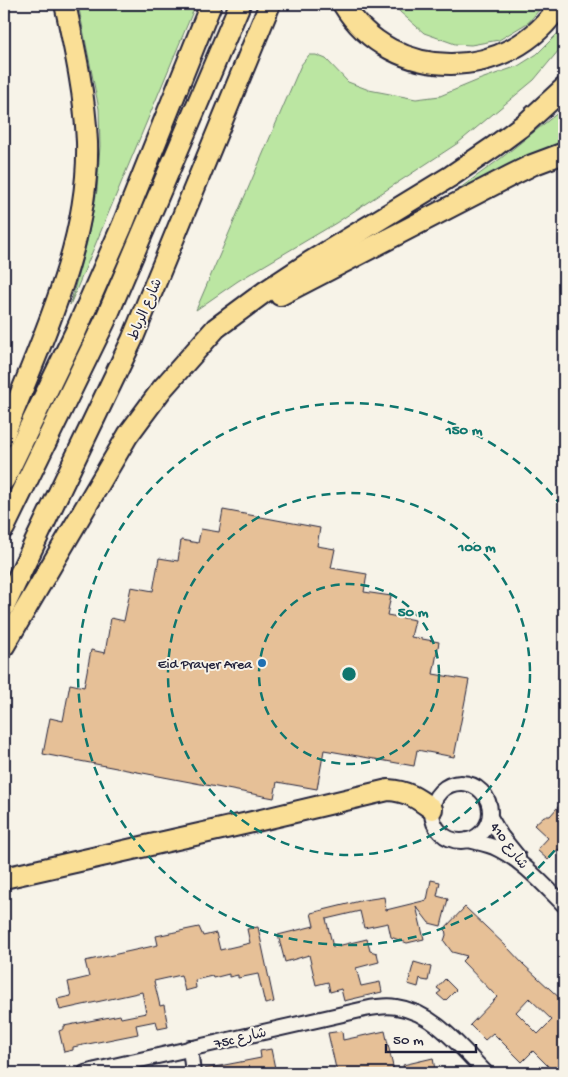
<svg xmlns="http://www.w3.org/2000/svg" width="568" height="1077" viewBox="0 0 568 1077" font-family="'Gochi Hand','Playpen Sans Arabic',sans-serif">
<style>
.green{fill:#bbe6a2;stroke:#6e846e}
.building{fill:#e6c097;stroke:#22223b;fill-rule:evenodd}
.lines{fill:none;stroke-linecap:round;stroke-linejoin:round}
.minor-casing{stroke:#22223b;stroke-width:18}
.highway-casing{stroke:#22223b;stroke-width:24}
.minor{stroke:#f7f3e8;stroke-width:14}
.highway{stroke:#fadf96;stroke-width:20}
.ring{fill:none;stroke:#0f766e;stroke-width:2.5;stroke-dasharray:9 6}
.poi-dot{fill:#1f6fb2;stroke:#f7f3e8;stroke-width:2}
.labels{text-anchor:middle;stroke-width:4;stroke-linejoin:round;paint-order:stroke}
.street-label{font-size:14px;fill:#22223b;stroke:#f7f3e8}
.poi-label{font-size:14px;fill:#22223b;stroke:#f7f3e8;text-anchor:end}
.centre{fill:#0f766e;stroke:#f7f3e8;stroke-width:2.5}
.ring-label{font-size:15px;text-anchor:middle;font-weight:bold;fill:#0f766e;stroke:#f7f3e8;stroke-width:4;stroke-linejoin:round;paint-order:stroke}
</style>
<rect width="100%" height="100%" fill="#f7f3e8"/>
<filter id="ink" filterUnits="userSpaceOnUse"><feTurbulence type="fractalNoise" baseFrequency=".02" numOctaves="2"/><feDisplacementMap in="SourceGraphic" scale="10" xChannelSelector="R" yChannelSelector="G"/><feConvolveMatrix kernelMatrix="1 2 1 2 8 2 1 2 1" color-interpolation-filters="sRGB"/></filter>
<g filter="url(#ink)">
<!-- green -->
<g class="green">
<polygon points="78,4 196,4 70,305 87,242 97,190 100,146 99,109"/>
<polygon points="394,4 544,4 529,22 499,40 471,45 455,44 424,33 400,12"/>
<polygon points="564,27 564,44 534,80 458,143 336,223 238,281 196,310 301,65 309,55 316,55 326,59 348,82 369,90 416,99 440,96 481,79 518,66 537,54"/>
<polygon points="564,108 564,143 552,147 430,210 500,159"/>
</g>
<!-- building -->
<g class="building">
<polygon points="223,510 320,528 317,546 335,549 331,568 367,574 364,592 391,596 387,615 415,620 411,637 439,642 433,674 469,680 454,757 417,750 414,766 324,750 317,789 277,782 274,798 43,754 50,718 63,721 70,684 84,687 91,650 105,653 111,618 124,621 131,587 153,591 159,558 178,561 181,540 198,543 201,529 219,532"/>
<polygon points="564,800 564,845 559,850 558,849 548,860 537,850 548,838 534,825 544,816 550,816"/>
<polygon points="431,880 440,882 437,896 448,899 441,926 429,923 416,906 424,939 407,943 391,937 388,923 364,928 360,911 326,919 333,947 367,939 370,951 377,953 379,962 356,968 361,986 380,982 382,992 344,1001 341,989 330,992 328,982 316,985 309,955 285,962 278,935 314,926 311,913 364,900 384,897 386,910 427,900"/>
<path d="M465,907L507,947L524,965L564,1002V1073H555L533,1051L522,1062L493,1033L485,1040L470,1025L497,997L462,961L467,956L452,952L444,941L446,935L445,928ZM529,998L552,1020L538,1034L516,1012Z"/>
<polygon points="199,927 203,936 216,933 220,950 250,943 247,929 258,927 274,1002 265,1004 258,974 238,978 238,975 229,977 229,974 213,978 212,976 195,980 196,988 185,991 181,975 154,981 160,1006 164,1005 168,1027 158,1029 156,1021 136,1025 138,1034 73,1047 73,1050 64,1052 59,1031 64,1029 64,1026 120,1015 121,1018 146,1013 142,992 60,1010 57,999 71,996 68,982 89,977 85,961 158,945 156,936"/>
<polygon points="414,962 431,967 428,981 422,980 420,978 418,987 408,984"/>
<polygon points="445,979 456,990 445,1001 437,994 441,991 437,988"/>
<polygon points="342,1031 343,1040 385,1031 394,1071 385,1073 337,1073 328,1033"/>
<polygon points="271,1049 276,1073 205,1073 204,1069 261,1058 260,1051"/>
<polygon points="433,1058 435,1070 420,1073 405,1073 403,1065"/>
</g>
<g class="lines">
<!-- minor casing -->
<g class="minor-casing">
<g id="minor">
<circle cx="461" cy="812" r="29"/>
<polyline points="490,817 501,836 518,857"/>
<path d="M468,840C477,842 486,844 494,847C521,859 544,885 564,905"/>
<polyline points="190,1048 193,1073"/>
<path d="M85,1073L96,1070L365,1009C375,1007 386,1005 396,1007C434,1012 461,1048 486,1073"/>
</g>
</g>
<!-- highway casing -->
<g class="highway-casing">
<g id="highway">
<path d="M343,4C392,85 511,83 560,4"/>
<polyline points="280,295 510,176 532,165 564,153"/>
<path d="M4,435C40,343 90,243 87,142C85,95 75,50 65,4"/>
<polyline points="4,480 76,331 123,224 211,4"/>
<polyline points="4,528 105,321 240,4"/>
<polyline points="4,607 132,340 270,4"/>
<polyline points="4,646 128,435 162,389 216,328 266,291 310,262 451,176 495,146 526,123 564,88"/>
<path d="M4,878L248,823L388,790C407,791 417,798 432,809"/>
</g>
</g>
<!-- minor -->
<use href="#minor" class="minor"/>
<!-- highway -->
<use href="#highway" class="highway"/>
</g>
</g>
<!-- distance rings -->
<g class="ring">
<circle cx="349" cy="674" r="90"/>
<circle cx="349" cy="674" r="181"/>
<path d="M564 839A271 271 0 1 1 564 509"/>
</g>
<!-- markers -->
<circle class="poi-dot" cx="262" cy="663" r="5"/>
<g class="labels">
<!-- street labels -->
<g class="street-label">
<text transform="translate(144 309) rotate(-67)" y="5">شارع الرباط</text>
<text transform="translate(510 845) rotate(54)" y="5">شارع 410</text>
<text transform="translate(240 1037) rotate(-13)" y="5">75c شارع</text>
</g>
<!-- poi labels -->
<g class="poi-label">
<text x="252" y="668">Eid Prayer Area</text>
</g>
</g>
<circle cx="349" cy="674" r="8" class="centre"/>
<g class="ring-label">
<text x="464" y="434">150 m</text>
<text x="477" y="551">100 m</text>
<text x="413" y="616">50 m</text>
</g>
<!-- margin -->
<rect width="568" height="1077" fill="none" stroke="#f7f3e8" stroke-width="20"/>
<rect x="10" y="10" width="548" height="1057" fill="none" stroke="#22223b" stroke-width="2" filter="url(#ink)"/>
<!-- scale -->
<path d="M386 1044v8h90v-8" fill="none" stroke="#22223b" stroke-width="2.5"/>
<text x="393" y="1044" font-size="15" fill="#22223b" stroke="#f7f3e8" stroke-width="4" paint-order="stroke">50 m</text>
</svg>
